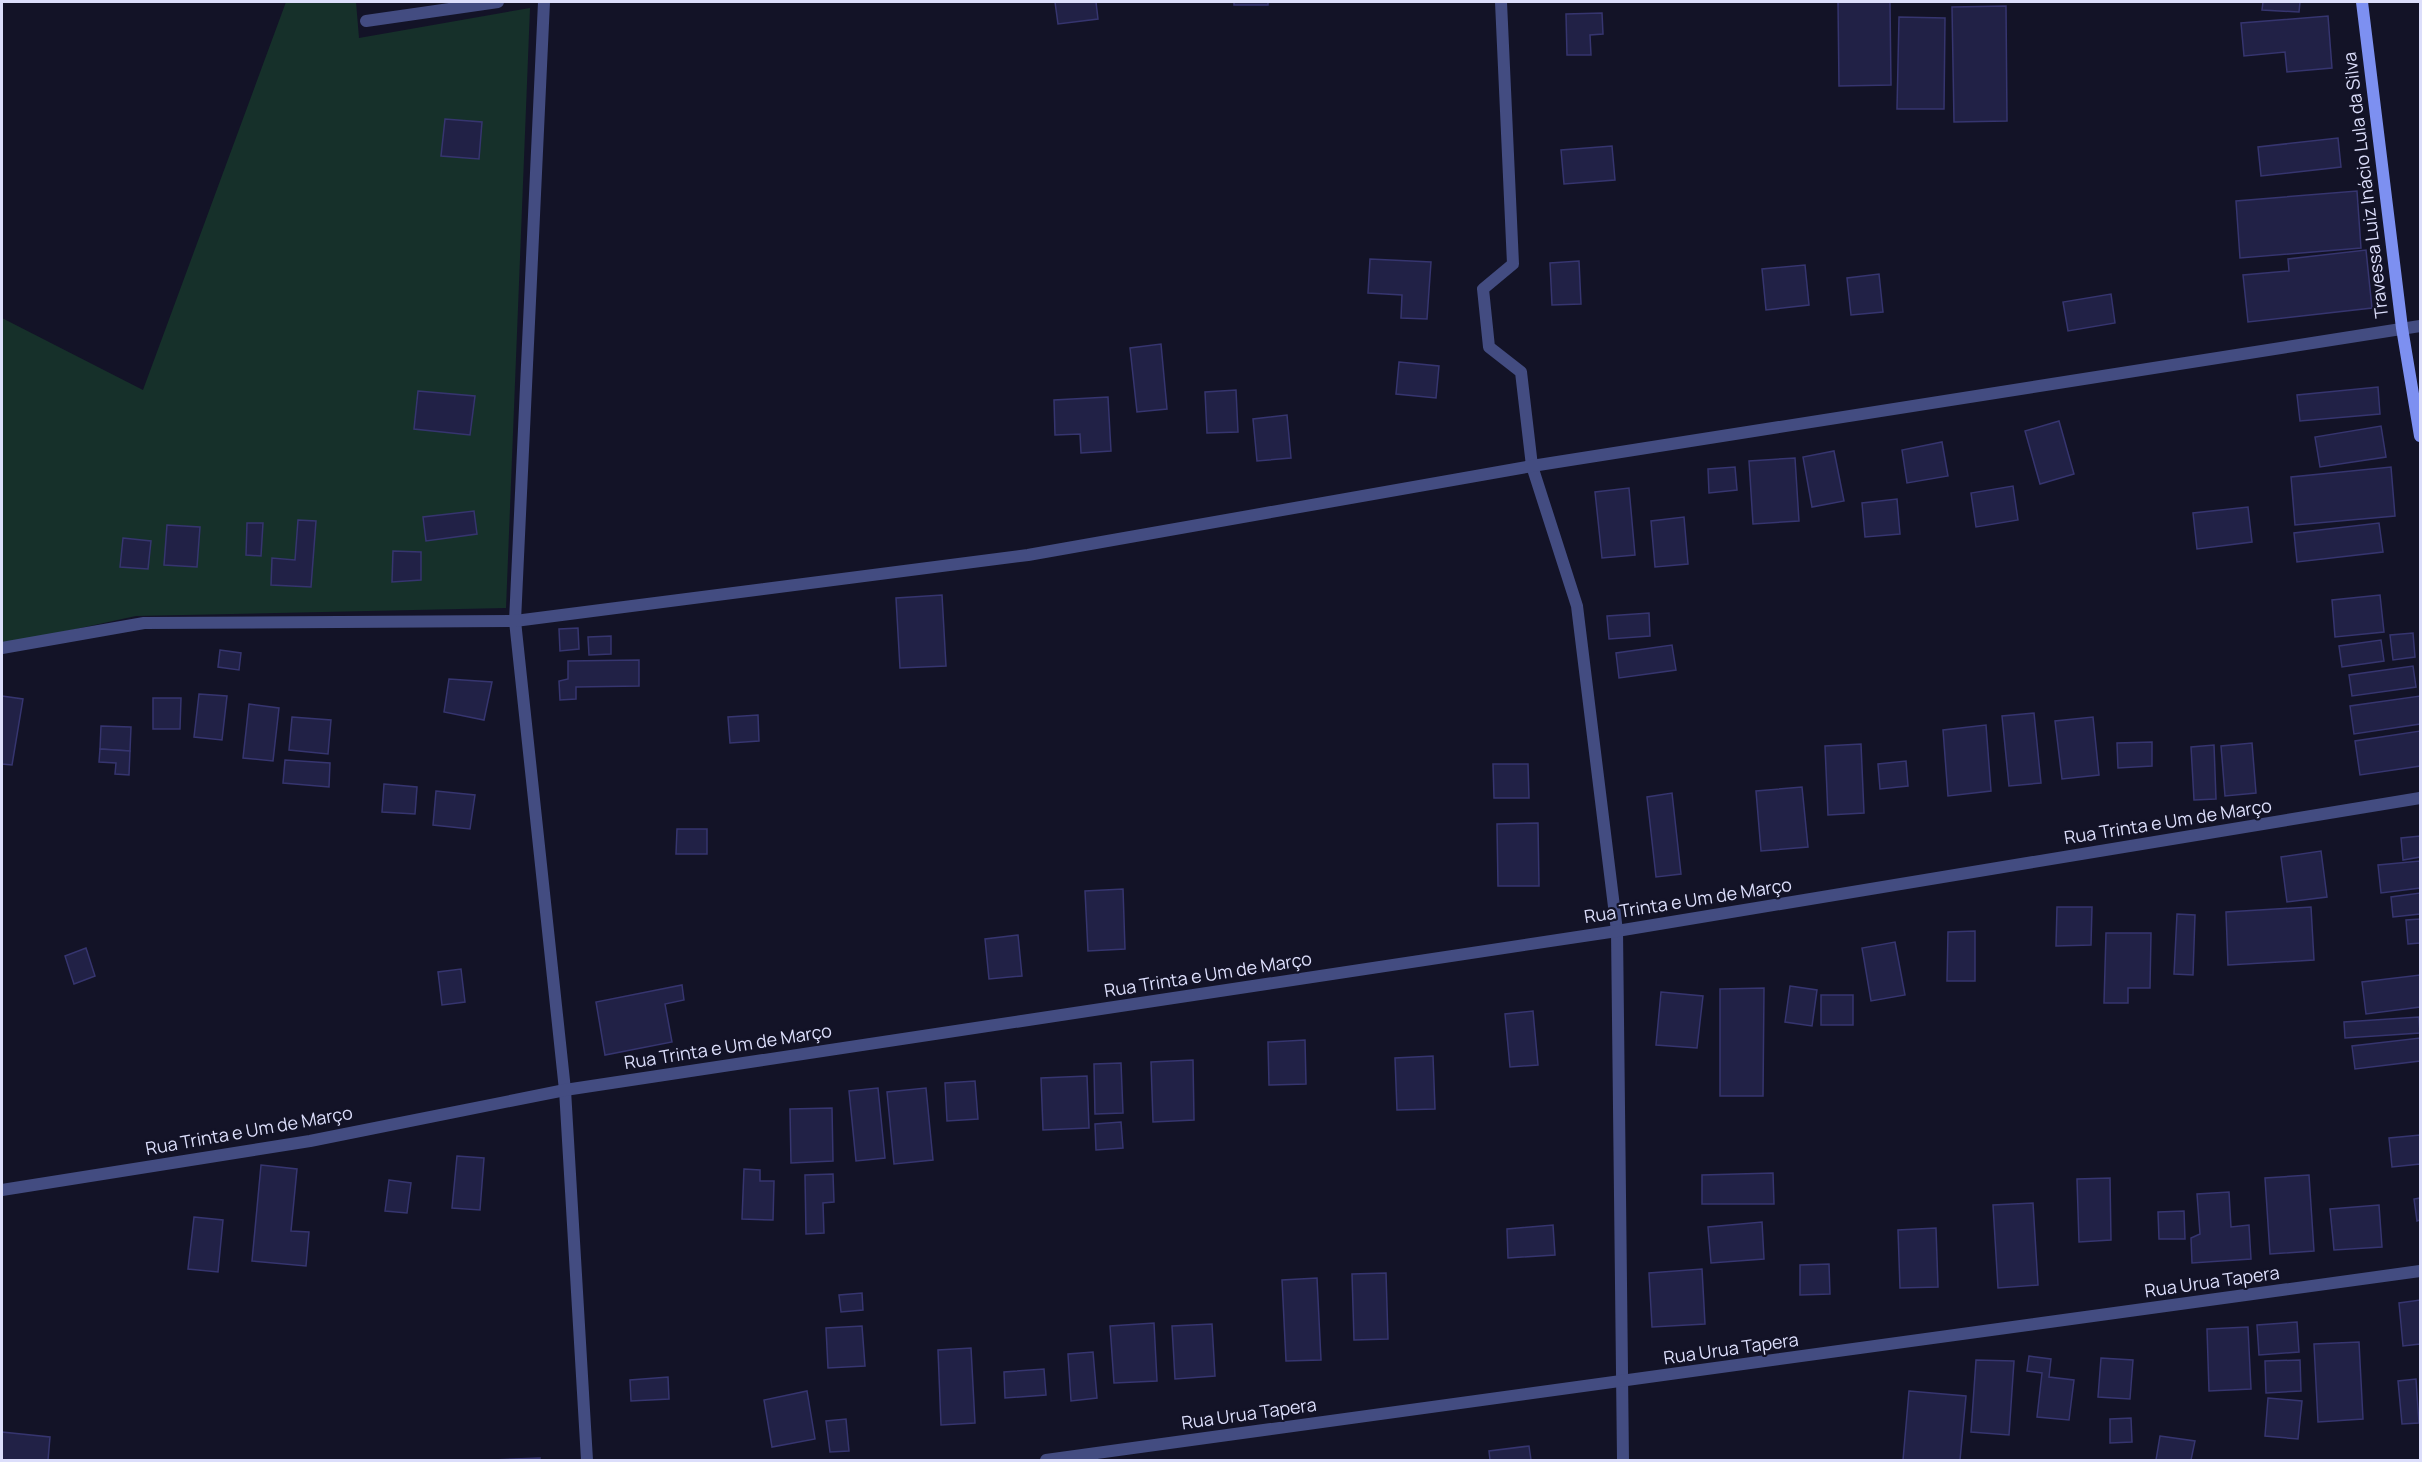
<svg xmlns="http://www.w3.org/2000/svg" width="2422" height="1462" viewBox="0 0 2422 1462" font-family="Manrope,sans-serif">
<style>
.green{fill:#16302a}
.building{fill:#212146;stroke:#36356f;stroke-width:1.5}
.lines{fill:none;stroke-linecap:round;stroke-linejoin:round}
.street{stroke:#434c81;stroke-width:12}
.secondary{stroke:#7d90f1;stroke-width:12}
.labels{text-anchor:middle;stroke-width:4.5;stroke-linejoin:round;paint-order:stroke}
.street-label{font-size:18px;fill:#dcdefb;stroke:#131327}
</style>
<rect width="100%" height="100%" fill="#131327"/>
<!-- green -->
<polygon class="green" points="286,2 356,2 359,38 530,8 506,608 136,616 2,645 2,318 143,390"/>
<!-- building -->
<g class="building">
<polygon points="1055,2 1096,2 1098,19 1058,24"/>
<rect x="1234" y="2" width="34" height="3"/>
<polygon points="1838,2 1890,2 1891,85 1839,86"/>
<polygon points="2263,2 2300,2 2299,12 2262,10"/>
<polygon points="2006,6 2007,121 1954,122 1952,7"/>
<polygon points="1602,13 1603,34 1590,35 1591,55 1567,55 1566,14"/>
<polygon points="2328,16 2332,68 2287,72 2285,52 2244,56 2241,23"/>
<polygon points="1899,17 1945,18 1944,109 1897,109"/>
<polygon points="445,119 482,122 479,159 441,156"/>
<polygon points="2338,138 2341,167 2261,176 2258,147"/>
<polygon points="1612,146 1615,180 1564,184 1561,150"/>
<polygon points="2357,191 2361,248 2240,258 2236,201"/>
<polygon points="2366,250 2372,308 2248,322 2243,275 2289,271 2288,259"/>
<polygon points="1370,259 1431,262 1427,319 1401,318 1402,295 1368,293"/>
<polygon points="1579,261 1581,304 1552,305 1550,263"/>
<polygon points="1805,265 1809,305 1766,310 1762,269"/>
<polygon points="1879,274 1883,312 1851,315 1847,278"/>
<polygon points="2111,294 2115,323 2068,331 2063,302"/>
<polygon points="1161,344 1167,409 1137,412 1130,348"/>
<polygon points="1399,362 1439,366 1436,398 1396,394"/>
<polygon points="2378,387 2380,414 2300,421 2297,395"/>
<polygon points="1236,390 1238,432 1207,433 1205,392"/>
<polygon points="418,391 475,396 470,435 414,429"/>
<polygon points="1108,397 1111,451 1081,453 1080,434 1055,435 1054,400"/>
<polygon points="1287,415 1291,458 1257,461 1253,419"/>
<polygon points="2059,421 2074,474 2040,484 2025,431"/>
<polygon points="2381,426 2386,457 2320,467 2315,437"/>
<polygon points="1942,442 1948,476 1907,483 1902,450"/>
<polygon points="1834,451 1844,501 1812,507 1803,457"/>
<polygon points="1795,458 1799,521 1753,524 1749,461"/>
<polygon points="1735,467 1737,490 1709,493 1708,469"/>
<polygon points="2391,467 2395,516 2295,525 2291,477"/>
<polygon points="2013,486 2018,520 1976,527 1971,493"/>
<polygon points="1629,488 1635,555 1602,558 1595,492"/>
<polygon points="1897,499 1900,534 1865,537 1862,503"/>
<polygon points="2248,507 2252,542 2197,549 2193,513"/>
<polygon points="474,511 477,534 426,541 423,517"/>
<polygon points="1684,517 1688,564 1655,567 1651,521"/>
<polygon points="298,520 316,521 311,587 271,585 272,558 295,560"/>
<polygon points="247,523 263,523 261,556 246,555"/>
<polygon points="2379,523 2383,552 2297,562 2294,533"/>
<polygon points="167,525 200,527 197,567 164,565"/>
<polygon points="123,538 151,541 148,569 120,567"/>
<polygon points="393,551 421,552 421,580 392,582"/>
<polygon points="942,595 946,666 900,668 896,598"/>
<polygon points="2380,595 2384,632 2335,637 2332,600"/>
<polygon points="1649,613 1650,636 1609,639 1607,616"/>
<polygon points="578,628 579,649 560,651 559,629"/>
<polygon points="2413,633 2415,657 2393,660 2390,635"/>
<polygon points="611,636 611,654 589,655 588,637"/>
<polygon points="2381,640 2384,661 2342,667 2339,646"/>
<polygon points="1672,645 1676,670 1619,678 1616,653"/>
<polygon points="220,650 241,653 239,670 218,667"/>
<polygon points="639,660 639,686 576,687 576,699 560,700 559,681 568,679 568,661"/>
<polygon points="2413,666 2416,687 2352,696 2349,675"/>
<polygon points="449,679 492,682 484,720 444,712"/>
<polygon points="199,694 227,696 222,740 194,737"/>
<polygon points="2,696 23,699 12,765 2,764"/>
<polygon points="2420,696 2420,724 2354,734 2350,706"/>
<polygon points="153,698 181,698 180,729 153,729"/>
<polygon points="249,704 279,708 273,761 243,758"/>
<polygon points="2034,713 2041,783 2009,786 2002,716"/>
<polygon points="758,715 759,741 730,743 728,717"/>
<polygon points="292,717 331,720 328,754 289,750"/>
<polygon points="2093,717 2099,775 2062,779 2055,721"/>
<polygon points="1986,725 1991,791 1948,796 1943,730"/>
<polygon points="101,726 131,727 130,751 100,749"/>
<polygon points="2420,731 2420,766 2360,775 2355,741"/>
<polygon points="2152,742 2152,766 2118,768 2117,743"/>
<polygon points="2252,743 2256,793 2225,796 2221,746"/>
<polygon points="1861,744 1864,813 1828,815 1825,746"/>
<polygon points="2214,745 2216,799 2194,800 2191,747"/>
<polygon points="100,749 130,751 129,775 115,774 116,763 99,762"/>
<polygon points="285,760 330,763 329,787 283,783"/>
<polygon points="1906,761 1908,786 1880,789 1878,764"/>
<polygon points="1493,764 1528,764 1529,798 1494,798"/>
<polygon points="384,784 417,787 415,814 382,812"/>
<polygon points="1802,787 1808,847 1761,851 1756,791"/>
<polygon points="436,791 475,795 470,829 433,825"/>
<polygon points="1672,793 1681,874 1656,877 1647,797"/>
<polygon points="1538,823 1539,886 1498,886 1497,824"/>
<polygon points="677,829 707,829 707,854 676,854"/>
<polygon points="2420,836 2420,857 2403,860 2401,838"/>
<polygon points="2321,851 2327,897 2287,902 2281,857"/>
<polygon points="2420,861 2420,888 2381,893 2378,865"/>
<polygon points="1123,889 1125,949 1088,951 1085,891"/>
<polygon points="2420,893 2420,914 2393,917 2391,897"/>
<polygon points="2057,907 2092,907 2091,945 2056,946"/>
<polygon points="2311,907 2314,960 2228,965 2226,912"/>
<polygon points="2177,914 2195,915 2193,975 2174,974"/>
<polygon points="2420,919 2420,943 2408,944 2406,920"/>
<polygon points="1975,931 1975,981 1947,981 1948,932"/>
<polygon points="2106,933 2151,933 2150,988 2128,988 2128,1003 2104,1003"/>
<polygon points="1018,935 1022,976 989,979 985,939"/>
<polygon points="1895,942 1905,995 1871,1001 1862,948"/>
<polygon points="86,948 95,976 74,984 65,956"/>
<polygon points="461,969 465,1002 442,1005 438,972"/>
<polygon points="2420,975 2420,1007 2366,1014 2362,982"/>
<polygon points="682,985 684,1000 665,1004 672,1042 605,1055 596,1002"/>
<polygon points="1790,986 1817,990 1812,1026 1785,1022"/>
<polygon points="1764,988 1763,1096 1720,1096 1720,989"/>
<polygon points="1661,992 1703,996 1697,1048 1656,1045"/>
<rect x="1821" y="995" width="32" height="30"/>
<polygon points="1533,1011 1538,1065 1510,1067 1505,1014"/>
<polygon points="2419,1017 2420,1033 2345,1038 2344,1022"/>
<polygon points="2420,1038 2420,1061 2355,1069 2352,1046"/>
<polygon points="1305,1040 1306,1084 1269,1085 1268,1042"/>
<polygon points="1433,1056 1435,1109 1397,1110 1395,1058"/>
<polygon points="1193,1060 1194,1120 1153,1122 1151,1062"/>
<polygon points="1121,1063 1123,1113 1095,1114 1094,1064"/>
<polygon points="1087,1076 1089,1128 1043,1130 1041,1078"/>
<polygon points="975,1081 978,1119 947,1121 945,1083"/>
<polygon points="878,1088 885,1158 856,1161 849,1091"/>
<polygon points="926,1088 933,1160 894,1164 887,1092"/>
<polygon points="832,1108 833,1161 791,1163 790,1109"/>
<polygon points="1121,1122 1123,1148 1096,1150 1095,1124"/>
<polygon points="2420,1135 2420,1164 2392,1167 2389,1138"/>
<polygon points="457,1156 484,1158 480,1210 452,1208"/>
<polygon points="261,1165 297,1169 291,1231 309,1232 306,1266 252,1261"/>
<polygon points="744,1169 760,1170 760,1181 774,1181 773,1220 742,1219"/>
<polygon points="1773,1173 1774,1204 1702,1204 1702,1175"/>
<polygon points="833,1174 834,1202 823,1203 824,1233 806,1234 805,1175"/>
<polygon points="2309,1175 2314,1251 2270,1254 2265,1178"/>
<polygon points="2110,1178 2111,1240 2079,1242 2077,1179"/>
<polygon points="389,1180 411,1183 407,1213 385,1211"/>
<polygon points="2229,1192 2231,1227 2249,1225 2251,1259 2192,1263 2191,1238 2200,1234 2197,1194"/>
<polygon points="2420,1198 2420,1220 2417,1221 2414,1199"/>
<polygon points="2033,1203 2038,1285 1998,1288 1993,1205"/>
<polygon points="2379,1205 2382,1247 2334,1250 2330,1209"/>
<polygon points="2184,1211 2185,1239 2159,1239 2158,1212"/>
<polygon points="194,1217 223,1220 218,1272 188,1269"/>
<polygon points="1762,1222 1764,1259 1711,1263 1708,1227"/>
<polygon points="1553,1225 1555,1255 1508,1258 1507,1229"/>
<polygon points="1936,1228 1938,1287 1900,1288 1898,1230"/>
<polygon points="1829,1264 1830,1294 1800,1295 1800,1265"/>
<polygon points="1702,1269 1705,1324 1652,1327 1649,1273"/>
<polygon points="1386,1273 1388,1339 1354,1340 1352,1274"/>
<polygon points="1317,1278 1321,1360 1286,1361 1282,1280"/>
<polygon points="862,1293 863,1310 841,1312 839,1295"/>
<polygon points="2420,1300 2420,1344 2403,1346 2399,1303"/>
<polygon points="2297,1322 2299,1352 2259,1355 2257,1325"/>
<polygon points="1154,1323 1157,1381 1114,1383 1110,1326"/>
<polygon points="1212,1324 1215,1376 1175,1379 1172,1326"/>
<polygon points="862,1326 865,1366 828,1368 826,1328"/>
<polygon points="2248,1327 2251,1389 2209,1391 2207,1329"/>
<polygon points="2359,1342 2363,1419 2318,1422 2314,1344"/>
<polygon points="971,1348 975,1423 941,1425 938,1350"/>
<polygon points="1093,1352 1097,1398 1071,1401 1068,1354"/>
<polygon points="2029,1356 2051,1359 2049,1377 2074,1380 2069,1420 2037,1417 2042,1373 2027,1371"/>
<polygon points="2101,1358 2133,1360 2130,1399 2098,1397"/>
<polygon points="1976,1360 2014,1361 2009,1435 1971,1432"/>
<polygon points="2300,1360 2301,1391 2266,1393 2265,1361"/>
<polygon points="1044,1369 1046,1395 1005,1398 1004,1372"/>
<polygon points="668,1377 669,1399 631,1401 630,1380"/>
<polygon points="2416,1379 2419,1423 2402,1424 2398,1381"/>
<polygon points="807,1391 815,1439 772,1447 764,1400"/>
<polygon points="1909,1391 1966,1396 1960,1460 1903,1460"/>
<polygon points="2268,1398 2302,1401 2298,1439 2265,1436"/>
<polygon points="2131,1418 2132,1442 2110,1443 2110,1419"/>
<polygon points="846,1419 849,1451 830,1452 826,1421"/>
<polygon points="2,1432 50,1437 48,1460 2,1460"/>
<polygon points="2160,1436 2195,1441 2191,1460 2156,1460"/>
<polygon points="1529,1446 1531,1460 1490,1460 1489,1451"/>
<polygon points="540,1458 540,1460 492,1460"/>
</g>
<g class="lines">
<!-- street -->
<g class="street">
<polyline points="544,2 515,621 565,1090 587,1460"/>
<polyline points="1501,2 1513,264 1483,289 1489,347 1521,372 1532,466 1577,606 1617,931 1623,1460"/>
<polyline points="366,21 498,2"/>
<polyline points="2,648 144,623 515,621 1028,555 1532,466 2420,326"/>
<polyline points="2,1190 310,1141 565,1090 1617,931 2420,798"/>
<polyline points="1046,1460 2420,1271"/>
</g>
<!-- secondary -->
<polyline class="secondary" points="2362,2 2402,328 2420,436"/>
</g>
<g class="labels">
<!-- street labels -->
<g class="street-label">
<text transform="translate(2366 185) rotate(-97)" y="6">Travessa Luiz Inácio Lula da Silva</text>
<text transform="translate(2168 822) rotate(-9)" y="6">Rua Trinta e Um de Março</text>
<text transform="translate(1688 901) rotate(-9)" y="6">Rua Trinta e Um de Março</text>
<text transform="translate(1208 975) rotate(-9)" y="6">Rua Trinta e Um de Março</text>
<text transform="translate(728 1047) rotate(-9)" y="6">Rua Trinta e Um de Março</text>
<text transform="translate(249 1131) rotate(-10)" y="6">Rua Trinta e Um de Março</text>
<text transform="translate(2212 1282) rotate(-8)" y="6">Rua Urua Tapera</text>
<text transform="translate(1731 1349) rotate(-8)" y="6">Rua Urua Tapera</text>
<text transform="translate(1249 1414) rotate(-8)" y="6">Rua Urua Tapera</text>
</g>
</g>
<!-- border -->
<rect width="2422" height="1462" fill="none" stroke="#dcdefb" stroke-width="6"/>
</svg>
